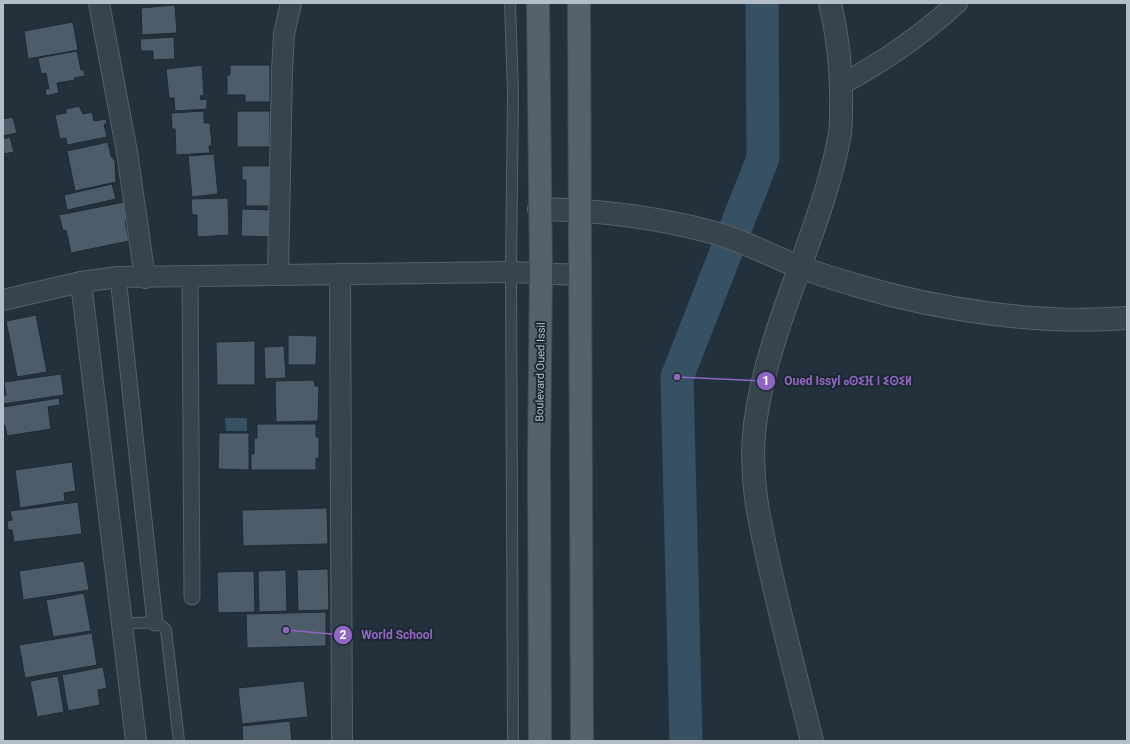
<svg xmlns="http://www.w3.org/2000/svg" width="1130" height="744" viewBox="0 0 1130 744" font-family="Roboto,'Noto Sans Tifinagh',sans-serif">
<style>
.water{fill:#365064}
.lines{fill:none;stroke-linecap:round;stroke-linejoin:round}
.river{stroke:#365064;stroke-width:33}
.building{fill:#4c5c68;stroke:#1e2a34}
.service-casing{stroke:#55616b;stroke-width:12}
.pedestrian-casing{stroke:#55616b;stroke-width:17}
.minor-casing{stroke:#55616b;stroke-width:22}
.tertiary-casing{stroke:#55616b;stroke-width:24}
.primary-casing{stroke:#404c56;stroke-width:24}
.service{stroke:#37434d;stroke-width:10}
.pedestrian{stroke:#37434d;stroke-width:15}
.minor{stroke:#37434d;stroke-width:20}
.tertiary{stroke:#37434d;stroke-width:22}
.primary{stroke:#55626d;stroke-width:22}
.labels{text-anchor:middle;stroke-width:4;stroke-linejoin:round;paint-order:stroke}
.street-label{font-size:11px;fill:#b3bec8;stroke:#1c2832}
.leader{fill:none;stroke:#9166c3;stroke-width:1.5}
.callout-dot{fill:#9166c3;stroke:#1c2832;stroke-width:1.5}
.mark-label{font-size:12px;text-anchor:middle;font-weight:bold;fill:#fff}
.callout-label{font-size:12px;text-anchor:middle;font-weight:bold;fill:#9166c3;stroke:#1c2832;stroke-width:4;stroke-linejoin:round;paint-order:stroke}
</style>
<rect width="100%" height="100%" fill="#23313d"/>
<!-- water -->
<polygon class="water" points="225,418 247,418 247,431 226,431"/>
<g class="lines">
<!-- river -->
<polyline class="river" points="686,741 677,377 763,158 762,3"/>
</g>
<!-- building -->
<g class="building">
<polygon points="175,5 177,33 142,35 141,8"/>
<polygon points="73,22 78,50 28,59 24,31"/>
<polygon points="174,37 175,59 153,60 153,51 141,51 140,39"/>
<polygon points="77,51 81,70 84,70 85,76 74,78 75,80 57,83 59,93 46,96 45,89 49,89 46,73 41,74 38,58"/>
<polygon points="202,65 204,95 200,96 201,100 207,99 207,109 175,111 174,98 169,98 166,69"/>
<polygon points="230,65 270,65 270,102 245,102 245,95 227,95 227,75 230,75"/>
<polygon points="79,106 83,114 92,112 94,121 106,119 107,124 104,124 107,137 67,145 66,138 60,139 55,115 66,113 66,109"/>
<polygon points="204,111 204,123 210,123 212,146 209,146 210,153 176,155 175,129 172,129 171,113"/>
<rect x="237" y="111" width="33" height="36"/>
<polygon points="13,117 17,133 3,136 3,119"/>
<polygon points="10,137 14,152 4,154 3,139"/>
<polygon points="108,142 111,156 115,161 116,182 75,191 67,151"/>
<polygon points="214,154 218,194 192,197 188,156"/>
<polygon points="242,166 274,166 270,206 246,206 246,180 242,180"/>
<polygon points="112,184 116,199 67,210 64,195"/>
<polygon points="228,198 229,235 197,237 197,215 192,215 191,199"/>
<polygon points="124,202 128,220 125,221 129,241 71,253 66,230 63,231 59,215"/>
<polygon points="242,209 273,210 272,237 241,236"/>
<polygon points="36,315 47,372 17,377 6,321"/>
<polygon points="288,335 317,336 316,365 288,365"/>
<polygon points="255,341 255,385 217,385 216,342"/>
<polygon points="284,346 286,378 265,379 264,347"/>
<polygon points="61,374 64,395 3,404 3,396 6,395 4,382"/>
<polygon points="314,380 315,386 319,386 318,421 276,422 275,381"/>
<polygon points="59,398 60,405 48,407 51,429 7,436 5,425 3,426 3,407"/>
<polygon points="257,424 316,424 316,437 319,437 319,458 316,458 316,470 251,470 251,454 254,454 254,438 257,438"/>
<polygon points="219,433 249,433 249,470 218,469"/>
<polygon points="72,462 76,491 64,493 65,501 20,508 15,470"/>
<polygon points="78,502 82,534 14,542 12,530 8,530 7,521 12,520 10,511"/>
<polygon points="327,508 328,544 243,546 242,510"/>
<polygon points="84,561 89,590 23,600 19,571"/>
<polygon points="328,569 329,610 298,611 297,570"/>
<polygon points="286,570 287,611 259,612 258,571"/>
<polygon points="254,571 255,612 218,613 217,572"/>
<polygon points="84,593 91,631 53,637 46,600"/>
<polygon points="326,612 326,646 247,648 246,614"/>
<polygon points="92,633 97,665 25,678 19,645"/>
<polygon points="103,667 107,688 98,690 100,705 68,711 62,675"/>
<polygon points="58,676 64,712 37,717 30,681"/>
<polygon points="304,681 308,717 242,724 238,688"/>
<polygon points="290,721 292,741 243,741 242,726"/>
</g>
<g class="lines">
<!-- service casing -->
<g class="service-casing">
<g id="service">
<polyline points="510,3 513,92 511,272 513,741"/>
<path d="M122,624C135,624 158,618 166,630L179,741"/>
</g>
</g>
<!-- pedestrian casing -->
<g class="pedestrian-casing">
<g id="pedestrian">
<polyline points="190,276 192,597"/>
<polyline points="118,277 155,623"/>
</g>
</g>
<!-- minor casing -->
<g class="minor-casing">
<g id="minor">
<polyline points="99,3 127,152 145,278"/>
<path d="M842,84C885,61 921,36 957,3"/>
<polyline points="278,274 282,71 284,34 291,3"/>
<polyline points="340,274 342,741"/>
<polyline points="81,282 136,741"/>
<polyline points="3,300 81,282 118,277 511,272 581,275"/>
</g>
</g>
<!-- tertiary casing -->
<g class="tertiary-casing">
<g id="tertiary">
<path d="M539,209C599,210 657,217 715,233C744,241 770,255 797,266C815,273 836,279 855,285C938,310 1040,325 1127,318"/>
<path d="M812,741C799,688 785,635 773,582C761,528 748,480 755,424C768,325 820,236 839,139C841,131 841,121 841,112C842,75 839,40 830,3"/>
</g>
</g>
<!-- primary casing -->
<g class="primary-casing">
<g id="primary">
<polyline points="538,3 541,273 539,458 540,741"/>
<polyline points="579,3 582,741"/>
</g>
</g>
<!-- service -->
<use href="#service" class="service"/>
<!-- pedestrian -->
<use href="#pedestrian" class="pedestrian"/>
<!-- minor -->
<use href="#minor" class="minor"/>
<!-- tertiary -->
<use href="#tertiary" class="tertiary"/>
<!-- primary -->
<use href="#primary" class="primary"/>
</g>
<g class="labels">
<!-- street labels -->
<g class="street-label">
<text transform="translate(540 372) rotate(-89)" y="4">Boulevard Oued Issil</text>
</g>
</g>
<!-- callouts -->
<path class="leader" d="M677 377L766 381M286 630L343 635"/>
<g class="callout-dot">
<circle cx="677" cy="377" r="4"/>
<circle cx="286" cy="630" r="4"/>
<circle cx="766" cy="381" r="10"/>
<circle cx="343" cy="635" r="10"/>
</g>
<g class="mark-label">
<text x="766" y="385">1</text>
<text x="343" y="639">2</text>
</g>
<g class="callout-label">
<text x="848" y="385">Oued Issyl ⴰⵙⵉⴼ ⵏ ⵉⵙⵉⵍ</text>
<text x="397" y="639">World School</text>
</g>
<!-- border -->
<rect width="1130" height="744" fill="none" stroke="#b3bec8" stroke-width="8"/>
</svg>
